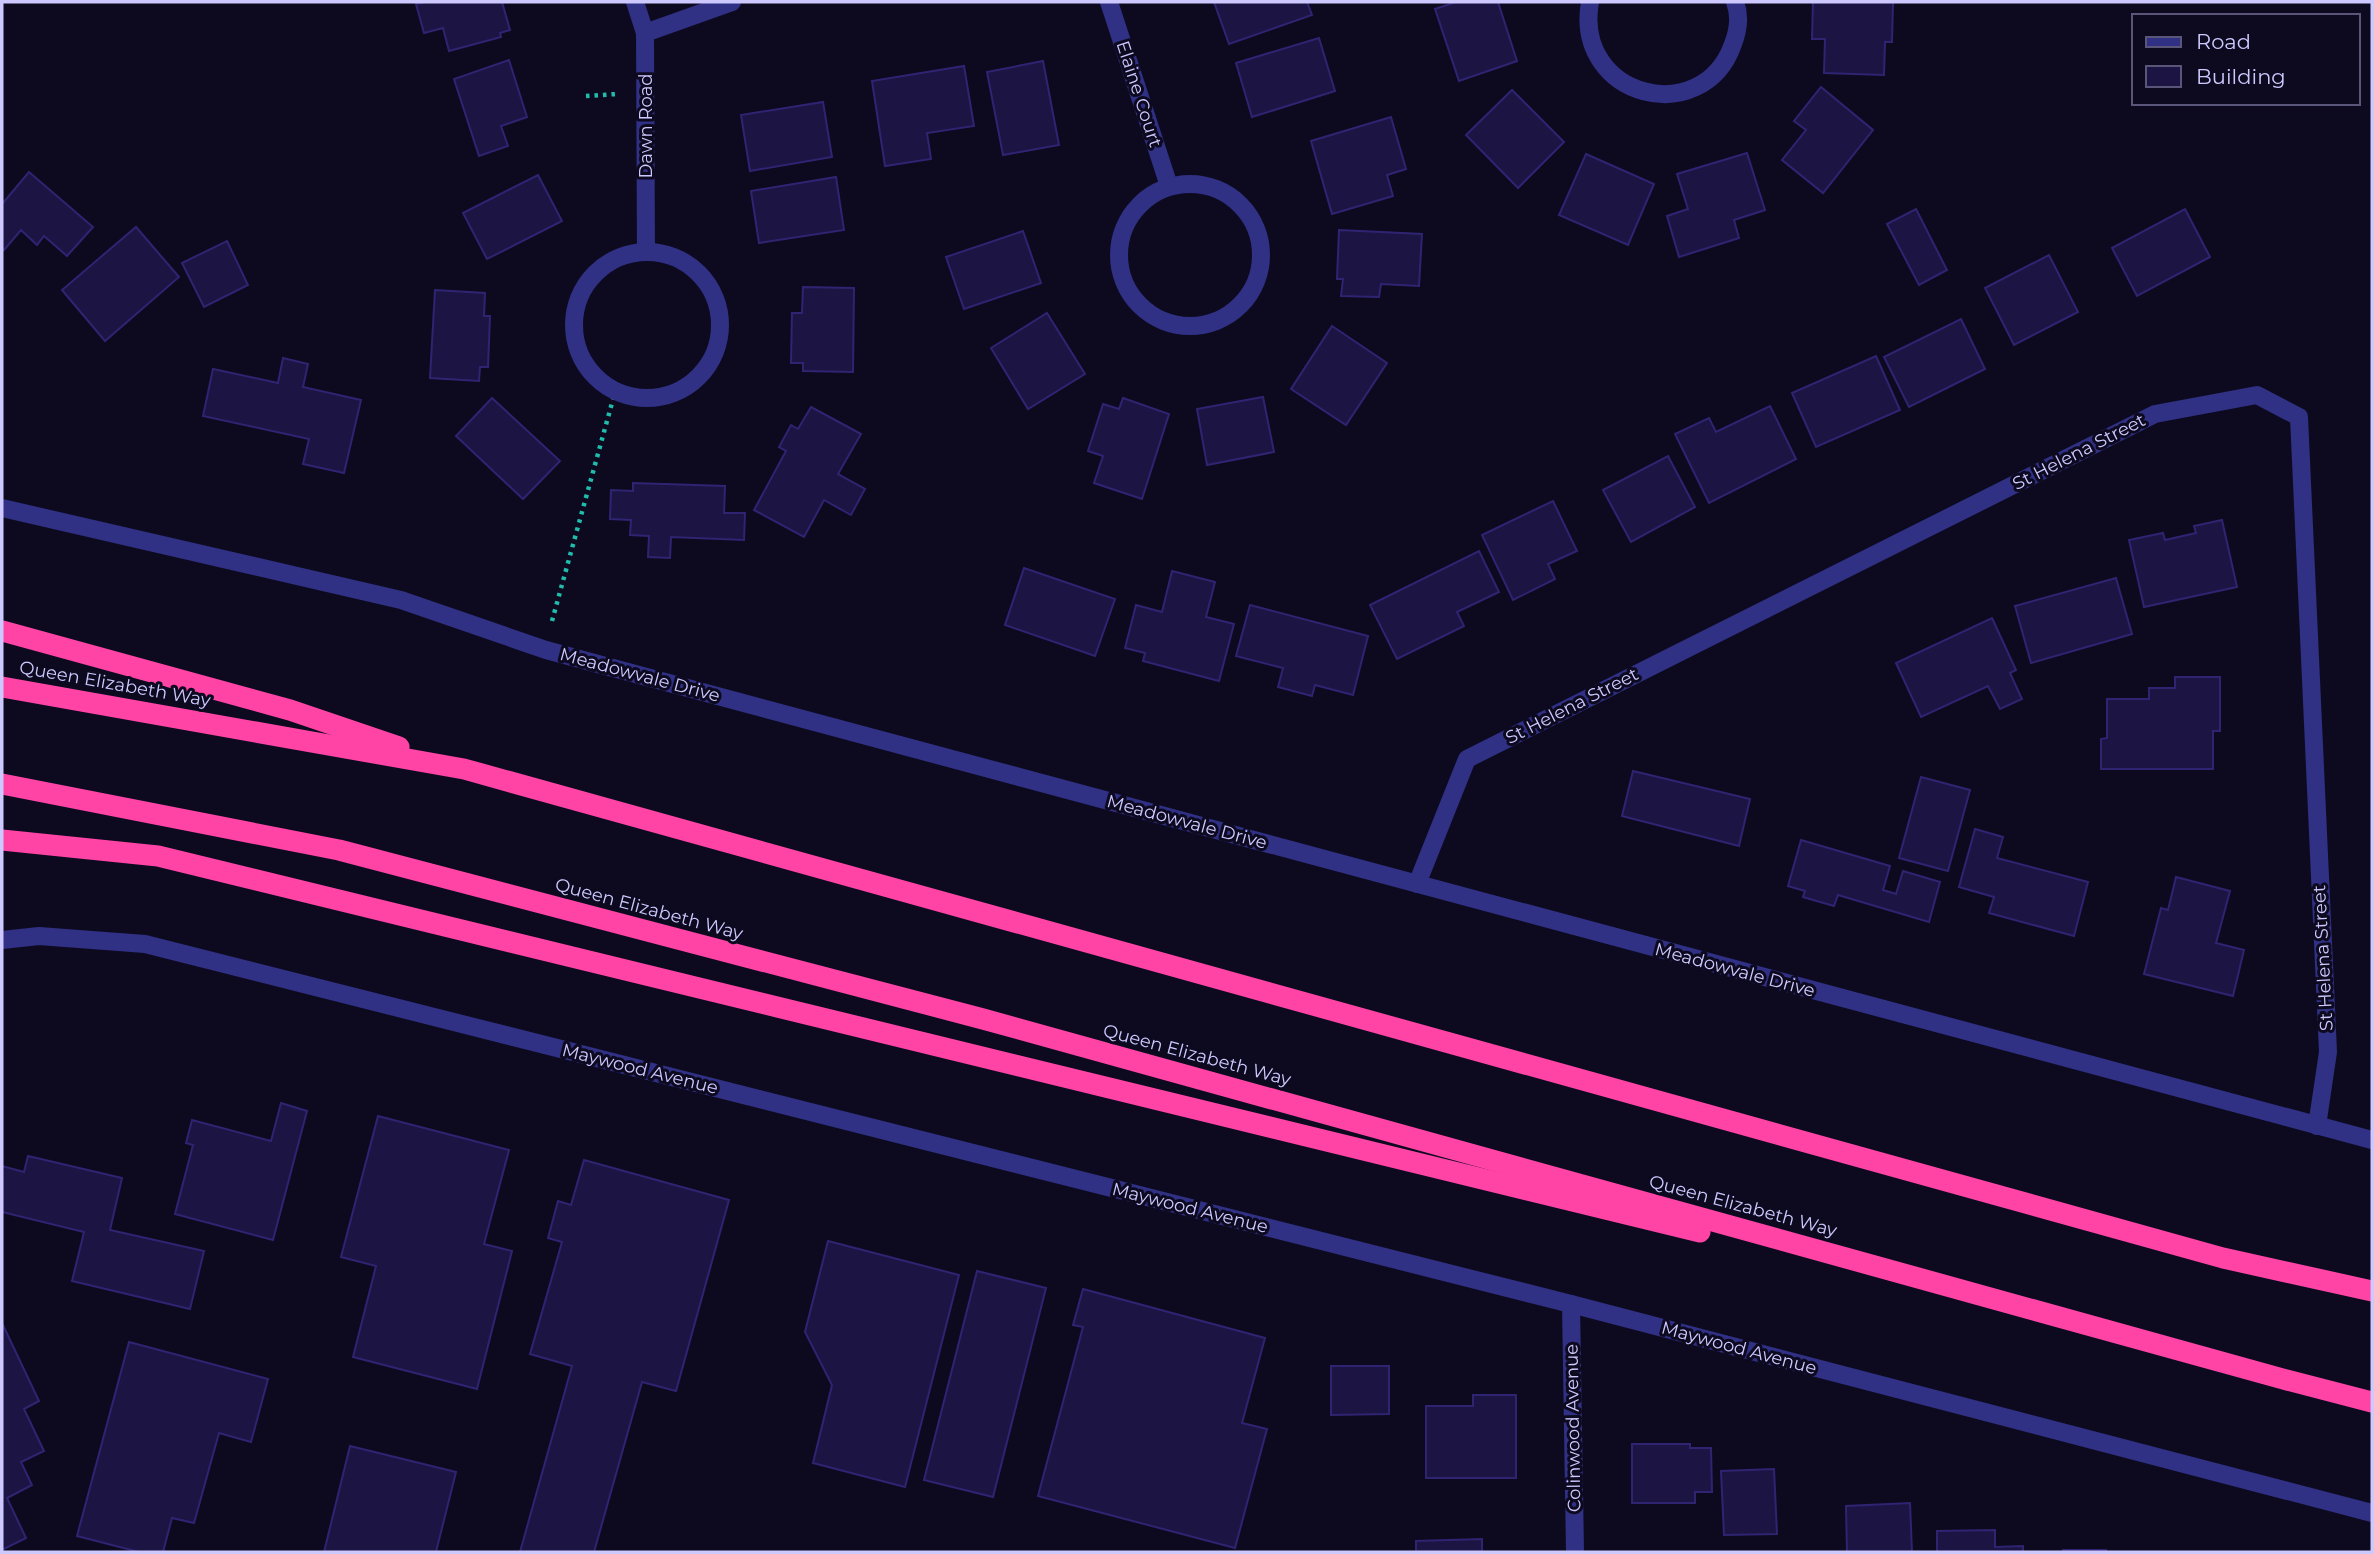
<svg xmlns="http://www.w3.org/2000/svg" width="2374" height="1554" viewBox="0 0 2374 1554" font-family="Montserrat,sans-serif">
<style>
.building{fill:#1c1443;stroke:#2f2472;stroke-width:2}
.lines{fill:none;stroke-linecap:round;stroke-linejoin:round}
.path{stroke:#20bcac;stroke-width:4.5;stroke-dasharray:3.5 5;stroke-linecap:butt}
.minor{stroke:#303084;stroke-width:18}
.tertiary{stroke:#303084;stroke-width:18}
.motorway{stroke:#ff44a6;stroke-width:21}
.labels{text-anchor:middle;stroke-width:6;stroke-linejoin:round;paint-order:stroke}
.street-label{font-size:18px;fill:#cdc9ff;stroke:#0d0a20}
</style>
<rect width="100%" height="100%" fill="#0d0a20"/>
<!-- building -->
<g class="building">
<polygon points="426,2 502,2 510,30 500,33 501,37 449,51 443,28 424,33 416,4"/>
<polygon points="1214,2 1307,2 1312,15 1229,44"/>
<polygon points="1456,2 1498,2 1517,61 1459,81 1435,9"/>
<polygon points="1813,2 1893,2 1892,42 1885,42 1884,75 1824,73 1825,39 1812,39"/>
<polygon points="1319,38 1335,91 1252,117 1236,63"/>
<polygon points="509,60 527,117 501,126 508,146 479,156 454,79"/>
<polygon points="1043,61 1059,145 1003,155 987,72"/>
<polygon points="964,66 974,126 927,133 931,159 885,166 872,81"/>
<polygon points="1821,87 1873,130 1823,193 1782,160 1806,130 1794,121"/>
<polygon points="1512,90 1564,142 1518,188 1466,135"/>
<polygon points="823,102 832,157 750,171 741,115"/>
<polygon points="1391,117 1406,169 1387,175 1393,196 1332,214 1311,141"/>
<polygon points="1747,153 1765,210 1734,220 1739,238 1679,257 1667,216 1688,209 1677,174"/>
<polygon points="1586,154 1654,184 1628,245 1559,215"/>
<polygon points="29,172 93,227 67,256 44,236 37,245 21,230 4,250 2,248 2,204"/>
<polygon points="538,175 562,221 487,259 463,213"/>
<polygon points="836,177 844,230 759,243 751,191"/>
<polygon points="1916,209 1947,270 1919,285 1887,224"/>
<polygon points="2185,209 2210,257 2137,296 2112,248"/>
<polygon points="136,227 179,277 105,341 62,290"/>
<polygon points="1339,230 1422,234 1419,286 1381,284 1379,297 1341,296 1343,279 1337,279"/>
<polygon points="1023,231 1041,283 964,309 946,257"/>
<polygon points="227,241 248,285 204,307 182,263"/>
<polygon points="2049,255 2078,312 2014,345 1985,288"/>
<polygon points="803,287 854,288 853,372 803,371 803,363 791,363 792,313 802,313"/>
<polygon points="435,290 485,293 484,316 490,316 488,367 480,367 479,381 430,378"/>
<polygon points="1047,313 1085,374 1028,409 991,348"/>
<polygon points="1961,319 1985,369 1909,407 1884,357"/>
<polygon points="1332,326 1387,363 1346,425 1291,389"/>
<polygon points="1876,356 1900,410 1816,447 1792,393"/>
<polygon points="283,358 308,364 303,387 361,400 344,473 303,464 309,439 203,416 213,369 278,383"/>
<polygon points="1263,397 1274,452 1207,465 1197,409"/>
<polygon points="492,398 560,461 523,499 456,436"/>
<polygon points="1123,398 1169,414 1142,499 1094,483 1103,456 1088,451 1103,404 1119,409"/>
<polygon points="1770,406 1796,459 1709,503 1675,434 1709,418 1716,432"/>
<polygon points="811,407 861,434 838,474 865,489 851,515 824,500 804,537 754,510 786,451 779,447 791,425 798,429"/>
<polygon points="1668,456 1695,507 1631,542 1603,490"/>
<polygon points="633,483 725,486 724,513 745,513 744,540 671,537 670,558 648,557 649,536 630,535 631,520 610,519 611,490 633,491"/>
<polygon points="1553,501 1577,551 1548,564 1555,579 1513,600 1482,535"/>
<polygon points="2222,520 2237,587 2144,607 2129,540 2163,533 2165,540 2196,533 2194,526"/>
<polygon points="1479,551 1499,592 1457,612 1464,626 1397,659 1370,605"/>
<polygon points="1024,568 1115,599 1095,656 1005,625"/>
<polygon points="1172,571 1215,582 1206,617 1234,624 1219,681 1143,661 1145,653 1125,648 1136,605 1162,612"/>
<polygon points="2116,578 2132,634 2031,663 2015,606"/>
<polygon points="1250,605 1368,636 1353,695 1315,685 1312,696 1278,687 1283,668 1236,656"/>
<polygon points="1992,618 2016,670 2010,673 2022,699 2000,709 1988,686 1921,717 1896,663"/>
<polygon points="2175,677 2220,677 2220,731 2213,731 2213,769 2101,769 2101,739 2107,738 2107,699 2149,699 2149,688 2175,688"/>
<polygon points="1633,771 1750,799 1739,846 1622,816"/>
<polygon points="1921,777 1970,790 1948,871 1899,858"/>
<polygon points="1975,829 2003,837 1997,858 2088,882 2074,936 1989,913 1994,897 1959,887"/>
<polygon points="1801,840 1890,866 1883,890 1896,894 1903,871 1940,882 1929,922 1838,895 1834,906 1803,897 1805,891 1788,886"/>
<polygon points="2176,877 2230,891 2216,943 2244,950 2233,996 2144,974 2161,908 2168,910"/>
<polygon points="281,1103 307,1111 273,1240 175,1214 193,1145 186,1143 192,1120 271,1141"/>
<polygon points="378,1116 509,1150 484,1244 512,1251 477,1389 353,1357 376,1266 341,1257"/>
<polygon points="28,1156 122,1178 110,1230 204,1251 190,1309 72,1281 84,1232 2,1212 2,1166 24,1172"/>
<polygon points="584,1160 729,1200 676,1391 642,1382 594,1552 520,1552 572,1366 530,1354 562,1242 548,1238 558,1201 571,1205"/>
<polygon points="828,1241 959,1275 905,1487 813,1463 832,1385 805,1332"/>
<polygon points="977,1271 1046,1288 993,1497 924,1480"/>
<polygon points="1083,1289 1265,1338 1242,1423 1267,1429 1235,1548 1038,1496 1083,1327 1073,1325"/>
<polygon points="2,1323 39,1401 24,1409 44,1451 21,1462 32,1485 7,1498 26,1538 2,1550"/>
<polygon points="129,1342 268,1379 251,1442 219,1433 194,1523 172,1518 163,1552 139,1552 77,1536"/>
<polygon points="1331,1366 1389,1366 1389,1414 1331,1415"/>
<polygon points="1473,1395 1516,1395 1516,1478 1426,1478 1426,1406 1473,1406"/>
<polygon points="1632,1444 1690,1444 1690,1448 1711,1448 1712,1492 1695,1492 1695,1503 1632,1503"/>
<polygon points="350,1446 456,1472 436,1552 324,1552"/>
<polygon points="1774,1469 1777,1534 1724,1535 1721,1471"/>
<polygon points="1910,1503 1912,1552 1847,1552 1846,1506"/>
<polygon points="1995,1530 1995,1547 2023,1546 2023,1552 1937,1552 1937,1531"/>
<polygon points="1482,1539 1482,1552 1416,1552 1416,1541"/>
<rect x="2063" y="1550" width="43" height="2"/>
</g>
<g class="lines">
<!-- path -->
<g class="path">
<polyline points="586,96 617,94"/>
<polyline points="552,621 615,392"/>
</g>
<!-- minor -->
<g class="minor">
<polyline points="635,2 645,33 646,252"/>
<polyline points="1109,2 1169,186"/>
<path d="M1590,2C1573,98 1703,130 1733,44C1738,31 1740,15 1735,2"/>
<polyline points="645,33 732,2"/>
<circle cx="1190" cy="255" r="71"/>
<circle cx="647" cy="325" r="73"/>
<polyline points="1417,884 1467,759 2155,414 2257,395 2299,417 2328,1052 2317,1126"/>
<polyline points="2,940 39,936 145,944 1571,1304 2372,1513"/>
<polyline points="1571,1304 1575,1552"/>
</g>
<!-- tertiary -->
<polyline class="tertiary" points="2,508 401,600 546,650 2372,1140"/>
<!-- motorway -->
<g class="motorway">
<polyline points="2,631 290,710 399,747"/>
<polyline points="2,687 464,769 2223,1258 2372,1291"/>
<polyline points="2,784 339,850 983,1019 2283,1379 2372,1402"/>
<polyline points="2,840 158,856 1700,1232"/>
</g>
</g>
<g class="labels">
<!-- street labels -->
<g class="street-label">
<text transform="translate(1139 94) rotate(72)" y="6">Elaine Court</text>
<text transform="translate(646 126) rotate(-90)" y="6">Dawn Road</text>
<text transform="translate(2079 452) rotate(-27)" y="6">St Helena Street</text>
<text transform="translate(640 675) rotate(15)" y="6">Meadowvale Drive</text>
<text transform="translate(115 684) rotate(10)" y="6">Queen Elizabeth Way</text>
<text transform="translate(1572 706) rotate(-27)" y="6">St Helena Street</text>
<text transform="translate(1187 822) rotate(15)" y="6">Meadowvale Drive</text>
<text transform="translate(649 909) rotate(15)" y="6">Queen Elizabeth Way</text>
<text transform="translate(2323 958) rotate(-93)" y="6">St Helena Street</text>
<text transform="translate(1735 970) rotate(15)" y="6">Meadowvale Drive</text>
<text transform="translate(1197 1055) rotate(15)" y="6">Queen Elizabeth Way</text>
<text transform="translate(640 1069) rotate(14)" y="6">Maywood Avenue</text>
<text transform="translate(1743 1206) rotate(15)" y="6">Queen Elizabeth Way</text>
<text transform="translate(1190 1208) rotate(14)" y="6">Maywood Avenue</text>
<text transform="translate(1739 1348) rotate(15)" y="6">Maywood Avenue</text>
<text transform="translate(1573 1428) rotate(-91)" y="6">Colinwood Avenue</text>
</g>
</g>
<!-- border -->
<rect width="2374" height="1554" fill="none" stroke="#cdc9ff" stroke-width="7"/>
<!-- legend -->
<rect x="2132" y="14" width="228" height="91" fill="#0d0a20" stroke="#5a5679" stroke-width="2"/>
<rect x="2146" y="37" width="35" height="10" fill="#303084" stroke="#5a5679" stroke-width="2"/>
<text x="2196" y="49" font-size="21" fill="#cdc9ff">Road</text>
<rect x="2146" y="66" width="35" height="21" fill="#1c1443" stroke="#5a5679" stroke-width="2"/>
<text x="2196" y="84" font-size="21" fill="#cdc9ff">Building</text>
</svg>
